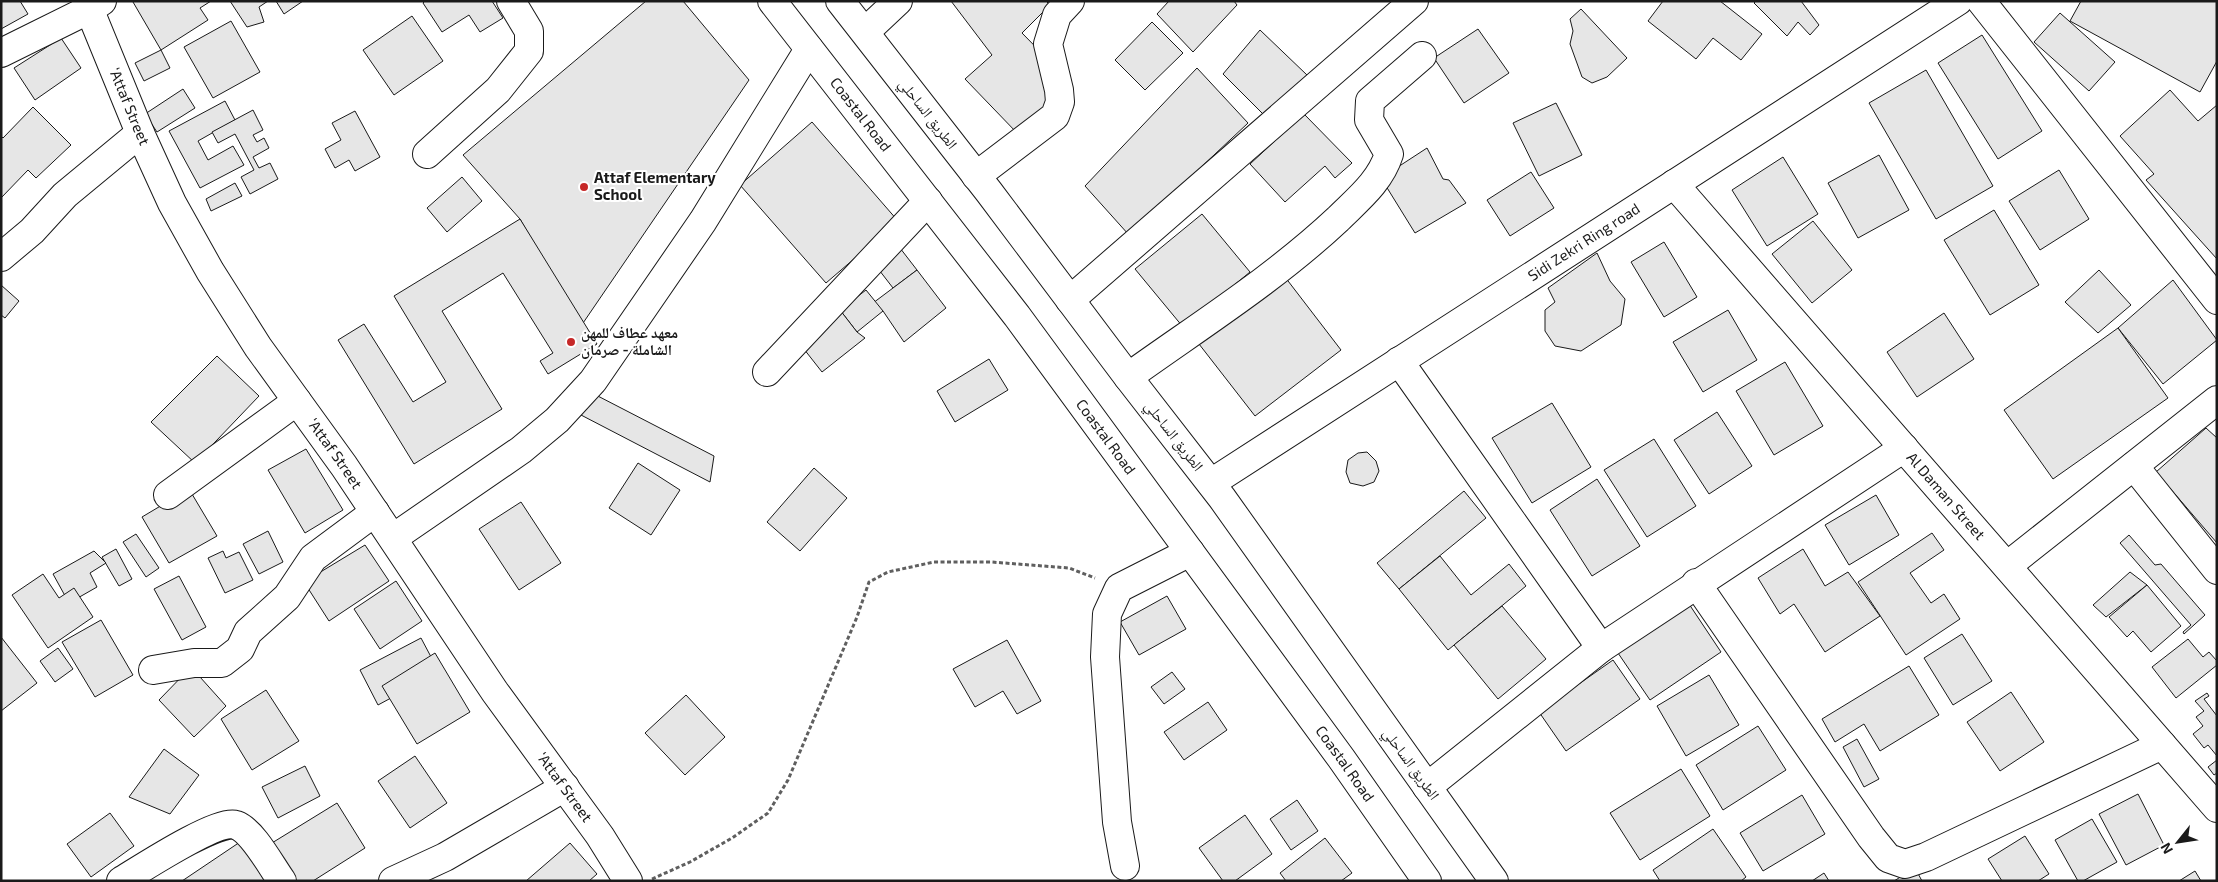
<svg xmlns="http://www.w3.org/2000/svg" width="2218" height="882" viewBox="0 0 2218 882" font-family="'Exo 2','Noto Naskh Arabic',sans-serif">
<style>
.building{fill:#e6e6e6;stroke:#1a1a1a}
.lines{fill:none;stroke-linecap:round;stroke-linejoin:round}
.minor-casing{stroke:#1a1a1a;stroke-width:30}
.highway-casing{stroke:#1a1a1a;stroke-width:30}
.path{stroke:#5f5f5f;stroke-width:3;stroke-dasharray:4 2.5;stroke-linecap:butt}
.minor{stroke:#fff;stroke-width:28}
.highway{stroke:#fff;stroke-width:28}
.poi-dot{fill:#c62828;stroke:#fff;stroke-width:2}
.labels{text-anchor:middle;stroke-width:4;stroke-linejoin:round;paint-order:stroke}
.street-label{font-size:15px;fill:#1a1a1a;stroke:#fff}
.poi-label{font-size:15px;font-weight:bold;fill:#1a1a1a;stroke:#fff;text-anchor:start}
</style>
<rect width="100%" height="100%" fill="#fff"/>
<!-- building -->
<g class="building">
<polygon points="1,1 20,1 28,14 1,29"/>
<polygon points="134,1 211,1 200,8 208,20 161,50 133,2"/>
<polygon points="230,1 268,1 259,7 264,22 247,27"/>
<polygon points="276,1 303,1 284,14"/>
<polygon points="425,1 492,1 503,18 480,32 469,15 442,32 423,3"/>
<polygon points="646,1 683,1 749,80 581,326 520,219 463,155"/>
<polygon points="951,1 1046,1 1050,5 1022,33 1071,83 1018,134 965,79 992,55"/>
<polygon points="1169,1 1234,1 1237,5 1193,52 1157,14"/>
<polygon points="1663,1 1720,1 1762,34 1741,60 1713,38 1696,59 1648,21"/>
<polygon points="1756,1 1801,1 1819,25 1810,35 1798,22 1787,36 1754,3"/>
<polygon points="2081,1 2217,1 2217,61 2200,92 2070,21"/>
<polygon points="1581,9 1627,58 1607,77 1592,83 1582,77 1570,44 1573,31 1570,19"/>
<polygon points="2060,13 2115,62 2089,91 2034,42"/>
<polygon points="412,16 443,61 394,95 363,50"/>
<polygon points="231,21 260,72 213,98 184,47"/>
<polygon points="1152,22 1183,53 1145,90 1115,60"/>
<polygon points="1478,29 1509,73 1464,103 1434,58"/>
<polygon points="1260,30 1307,75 1265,116 1223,74"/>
<polygon points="1982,35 2042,131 1998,159 1938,63"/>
<polygon points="61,38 81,68 35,100 14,68"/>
<polygon points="161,50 170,68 144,81 135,63"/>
<polygon points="1197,68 1248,123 1129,235 1085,186"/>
<polygon points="1926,70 1993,186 1936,219 1869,103"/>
<polygon points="183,89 195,108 157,132 145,114"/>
<polygon points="2170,90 2198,121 2217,105 2217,259 2146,180 2154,174 2120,136"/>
<polygon points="225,101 235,120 198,141 208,160 233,146 244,165 200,188 169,131"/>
<polygon points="1556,103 1582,155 1539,176 1513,123"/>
<polygon points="33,107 71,145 36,178 28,170 1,198 1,136 3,138"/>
<polygon points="253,110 263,130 253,135 257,142 264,138 269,148 253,157 259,168 270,163 278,179 250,194 241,177 254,170 235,134 218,143 212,132"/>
<polygon points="355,111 380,157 355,171 349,160 335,168 325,149 341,140 332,123"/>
<polygon points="1304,114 1352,163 1335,178 1325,166 1285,202 1250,164"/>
<polygon points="812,122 898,221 826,283 740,185"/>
<polygon points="1427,148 1443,179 1449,180 1466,203 1415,233 1381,178"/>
<polygon points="1879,155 1909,210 1858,238 1828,183"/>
<polygon points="1783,157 1818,214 1767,246 1732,190"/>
<polygon points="2059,170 2089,219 2040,250 2009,201"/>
<polygon points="1531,172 1554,208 1510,236 1487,200"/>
<polygon points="462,177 482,201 447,232 427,208"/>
<polygon points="235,183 242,196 211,211 206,199"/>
<polygon points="1994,210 2039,285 1990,315 1944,240"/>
<polygon points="1202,214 1250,272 1183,327 1135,269"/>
<polygon points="520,219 597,344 548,374 540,361 553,353 503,273 442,311 502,409 414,464 338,340 364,324 413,402 446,382 394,296"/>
<polygon points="1813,221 1852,270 1812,303 1772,254"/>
<polygon points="1664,242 1697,297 1664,317 1631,262"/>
<polygon points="900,248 917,270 893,288 876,266"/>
<polygon points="1597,253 1610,281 1625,299 1621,325 1581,351 1555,346 1545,331 1545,310 1555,302 1548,288"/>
<polygon points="917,270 946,308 904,342 883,311 873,303"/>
<polygon points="2099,270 2131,305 2098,333 2065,302"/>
<polygon points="1285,277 1341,350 1255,416 1199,344"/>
<polygon points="2173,280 2217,340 2163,384 2118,328"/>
<polygon points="1,285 19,301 5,318 1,315"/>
<polygon points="866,290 883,311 857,332 840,310"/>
<polygon points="840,310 857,332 865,338 822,372 800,344"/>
<polygon points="1728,310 1757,360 1703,392 1673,342"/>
<polygon points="1944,313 1974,359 1917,397 1887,352"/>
<polygon points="2118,328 2168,398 2053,479 2004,410"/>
<polygon points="217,356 259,396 195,463 151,422"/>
<polygon points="989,359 1008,390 955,422 937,391"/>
<polygon points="1785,362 1823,426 1774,455 1736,391"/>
<polygon points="592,393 714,456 710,482 581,415"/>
<polygon points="1552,403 1591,467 1532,503 1492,438"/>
<polygon points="1717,412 1752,466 1709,494 1674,440"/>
<polygon points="2206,428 2217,438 2217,543 2156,472"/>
<polygon points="1654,439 1696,506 1647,537 1604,470"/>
<polygon points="306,449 343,510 305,533 268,470"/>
<polygon points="1367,452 1376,461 1379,471 1374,482 1363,486 1350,483 1346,472 1348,460 1358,453"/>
<polygon points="638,463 680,490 651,535 609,508"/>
<polygon points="814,468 847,498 800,551 767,522"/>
<polygon points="1597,479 1640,546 1592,576 1550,510"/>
<polygon points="189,489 217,536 169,563 142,517"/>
<polygon points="1464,491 1486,518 1399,589 1377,563"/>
<polygon points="1876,495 1899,535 1849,565 1825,525"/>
<polygon points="521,502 561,563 519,590 479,529"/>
<polygon points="268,531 283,562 259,574 243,544"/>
<polygon points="1932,533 1944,550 1910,573 1931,603 1944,594 1960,619 1906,655 1858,582"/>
<polygon points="136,534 159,568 146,577 123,542"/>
<polygon points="2129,535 2155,565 2161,564 2205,615 2184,634 2183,632 2191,625 2120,543"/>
<polygon points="365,545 389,581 329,621 304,582"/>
<polygon points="116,549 132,579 119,586 102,557"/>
<polygon points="1803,549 1825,586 1848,572 1880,616 1825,652 1794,604 1780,614 1758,578"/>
<polygon points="94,551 106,563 90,573 97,587 69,603 53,574"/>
<polygon points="223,551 226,558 239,552 253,580 225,593 208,558"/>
<polygon points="1440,556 1471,595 1509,564 1526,586 1448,650 1399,589"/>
<polygon points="2130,572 2147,585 2106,617 2093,605"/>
<polygon points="43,574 59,598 74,588 93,617 48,648 12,595"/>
<polygon points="179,576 206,627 182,640 154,589"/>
<polygon points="396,581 422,621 380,649 354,609"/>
<polygon points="2147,585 2181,626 2151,652 2133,631 2127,637 2109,617"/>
<polygon points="1167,596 1186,629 1139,655 1120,622"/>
<polygon points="1689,604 1721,652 1650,700 1618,653"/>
<polygon points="1502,606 1546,659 1498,699 1454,645"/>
<polygon points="101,620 133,675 95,697 62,642"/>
<polygon points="1962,634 1992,681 1953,705 1924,658"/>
<polygon points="1,637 37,683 1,711"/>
<polygon points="421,638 439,672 378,705 360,670"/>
<polygon points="2188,639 2203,657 2209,652 2217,661 2217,665 2176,698 2152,667"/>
<polygon points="1007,640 1041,701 1017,714 1003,691 975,707 953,669"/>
<polygon points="58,648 73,669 55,682 40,661"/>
<polygon points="435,653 470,712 417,744 382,686"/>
<polygon points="1613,660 1640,699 1566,751 1539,712"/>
<polygon points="1909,666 1939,715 1880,751 1864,724 1835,742 1822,719"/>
<polygon points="191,667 226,706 194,737 159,700"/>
<polygon points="1172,672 1185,689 1164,704 1151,687"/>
<polygon points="1709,675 1739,725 1686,756 1657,706"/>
<polygon points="266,690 299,741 252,770 221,719"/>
<polygon points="2011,692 2044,742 2000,771 1967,722"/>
<polygon points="2207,693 2209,696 2204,699 2217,716 2217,756 2208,745 2204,748 2193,734 2203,726 2196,717 2204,711 2195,701"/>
<polygon points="686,695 725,737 685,775 645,733"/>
<polygon points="1208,702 1227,730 1184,760 1164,732"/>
<polygon points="1758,726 1786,770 1723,810 1696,765"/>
<polygon points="1857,739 1879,779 1864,787 1843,747"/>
<polygon points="164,749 199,775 170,814 129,797"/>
<polygon points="415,756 447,803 410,828 378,781"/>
<polygon points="2217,760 2217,773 2214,775 2208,767"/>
<polygon points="305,766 320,796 278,818 262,787"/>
<polygon points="1681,769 1710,816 1640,860 1610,813"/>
<polygon points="2138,794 2164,845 2126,865 2099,814"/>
<polygon points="1802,795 1825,834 1763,871 1740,833"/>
<polygon points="1297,800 1318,831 1291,850 1270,819"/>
<polygon points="337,803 365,848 313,881 289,881 267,846"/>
<polygon points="110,813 134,846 91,877 67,844"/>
<polygon points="1245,815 1272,854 1235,881 1223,881 1199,848"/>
<polygon points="2092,819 2117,862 2083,881 2078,881 2055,840"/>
<polygon points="1713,829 1746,877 1741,881 1660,881 1653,870"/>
<polygon points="2025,836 2049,874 2038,881 2002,881 1988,859"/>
<polygon points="1325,838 1352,873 1341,881 1286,881 1280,873"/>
<polygon points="240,842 265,881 182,881"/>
<polygon points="570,843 597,874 589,881 526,881"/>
<polygon points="1915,868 1922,881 1894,881"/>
<polygon points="2195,871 2201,881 2179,881"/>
<polygon points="1824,873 1829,881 1812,881"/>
</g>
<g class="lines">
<!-- minor casing -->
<g class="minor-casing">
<g id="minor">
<path id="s1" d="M86,1L140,133L172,203L210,271L258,347L344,466L495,692L600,836L628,881"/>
<polyline points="1981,1 2217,300"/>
<polyline points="865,32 898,1"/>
<polyline points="1,53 90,9 102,1"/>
<polyline points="427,154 498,90 529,51 529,31 511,1"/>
<polyline points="976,176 1055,116 1060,102 1059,90 1048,44 1057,15 1070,1"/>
<path id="s2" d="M1674,184L2217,808"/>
<polyline points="1,257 32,231 65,195 140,133"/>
<polyline points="1070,300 1414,1"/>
<polyline points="1399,361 1601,648"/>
<polyline points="767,372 928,201"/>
<path d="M1128,377C1199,326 1274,279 1338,219C1358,199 1380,182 1389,154L1369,120L1370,101L1422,56"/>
<polyline points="2134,466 2217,570"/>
<path id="s3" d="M1211,483L1958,1"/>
<polyline points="168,495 297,401"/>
<polyline points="393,538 521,450 557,420 593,381 703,221 809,49"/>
<polyline points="2007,566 2217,400"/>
<polyline points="1696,583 1871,837 1888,858 1905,864 1926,857 2162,745"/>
<polyline points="153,670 194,663 222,663 240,649 248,632 287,597 313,558 375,512"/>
<polyline points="1427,787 1601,648 1904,448"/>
<polyline points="1125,866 1117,822 1105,657 1107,614 1119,588 1190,552"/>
<path d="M121,881C141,869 217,819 236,825C253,831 271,866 282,881"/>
<polyline points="393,881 445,857 565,787"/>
</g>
</g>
<!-- highway casing -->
<g class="highway-casing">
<g id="highway">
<path id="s4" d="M772,1L1017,316L1341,758L1427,881"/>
<polyline points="840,1 989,192 1128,377 1222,498 1494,881"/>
</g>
</g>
<!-- path -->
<polyline class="path" points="652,879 690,862 732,838 768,813 788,780 857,617 869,582 888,572 934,562 991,562 1069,568 1095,578"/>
<!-- minor -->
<use href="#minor" class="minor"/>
<!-- highway -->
<use href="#highway" class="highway"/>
</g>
<!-- markers -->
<g class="poi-dot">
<circle cx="584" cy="187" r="5"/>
<circle cx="571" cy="342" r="5"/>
</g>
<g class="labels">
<!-- street labels -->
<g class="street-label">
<text dy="5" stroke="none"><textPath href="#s1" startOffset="114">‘Attaf Street</textPath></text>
<text dy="5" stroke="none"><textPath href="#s4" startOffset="144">Coastal Road</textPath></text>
<text transform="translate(928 114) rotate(52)" y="5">الطريق الساحلي</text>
<text dy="5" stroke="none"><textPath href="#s3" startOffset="444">Sidi Zekri Ring road</textPath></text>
<text transform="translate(1174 436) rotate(52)" y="5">الطريق الساحلي</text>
<text dy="5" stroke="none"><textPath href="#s4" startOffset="549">Coastal Road</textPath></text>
<text dy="5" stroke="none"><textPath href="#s1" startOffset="519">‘Attaf Street</textPath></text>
<text dy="5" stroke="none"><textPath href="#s2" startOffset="414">Al Daman Street</textPath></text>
<text dy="5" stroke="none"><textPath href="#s4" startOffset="954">Coastal Road</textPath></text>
<text transform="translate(1411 764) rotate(54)" y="5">الطريق الساحلي</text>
<text dy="5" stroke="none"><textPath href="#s1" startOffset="924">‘Attaf Street</textPath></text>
</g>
<!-- poi labels -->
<g class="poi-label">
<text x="594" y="183">Attaf Elementary<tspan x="594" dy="17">School</tspan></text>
<text x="581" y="338">معهد عطاف للمهن<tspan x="581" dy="17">الشاملة - صرمان</tspan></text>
</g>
</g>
<!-- border -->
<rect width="2218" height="882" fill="none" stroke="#1a1a1a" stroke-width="5"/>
<!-- north arrow -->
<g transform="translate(2178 842) rotate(240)" stroke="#ffffff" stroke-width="4" paint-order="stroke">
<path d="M0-4L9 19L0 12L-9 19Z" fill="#1a1a1a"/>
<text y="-8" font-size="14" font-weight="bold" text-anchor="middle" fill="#1a1a1a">N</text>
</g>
</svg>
